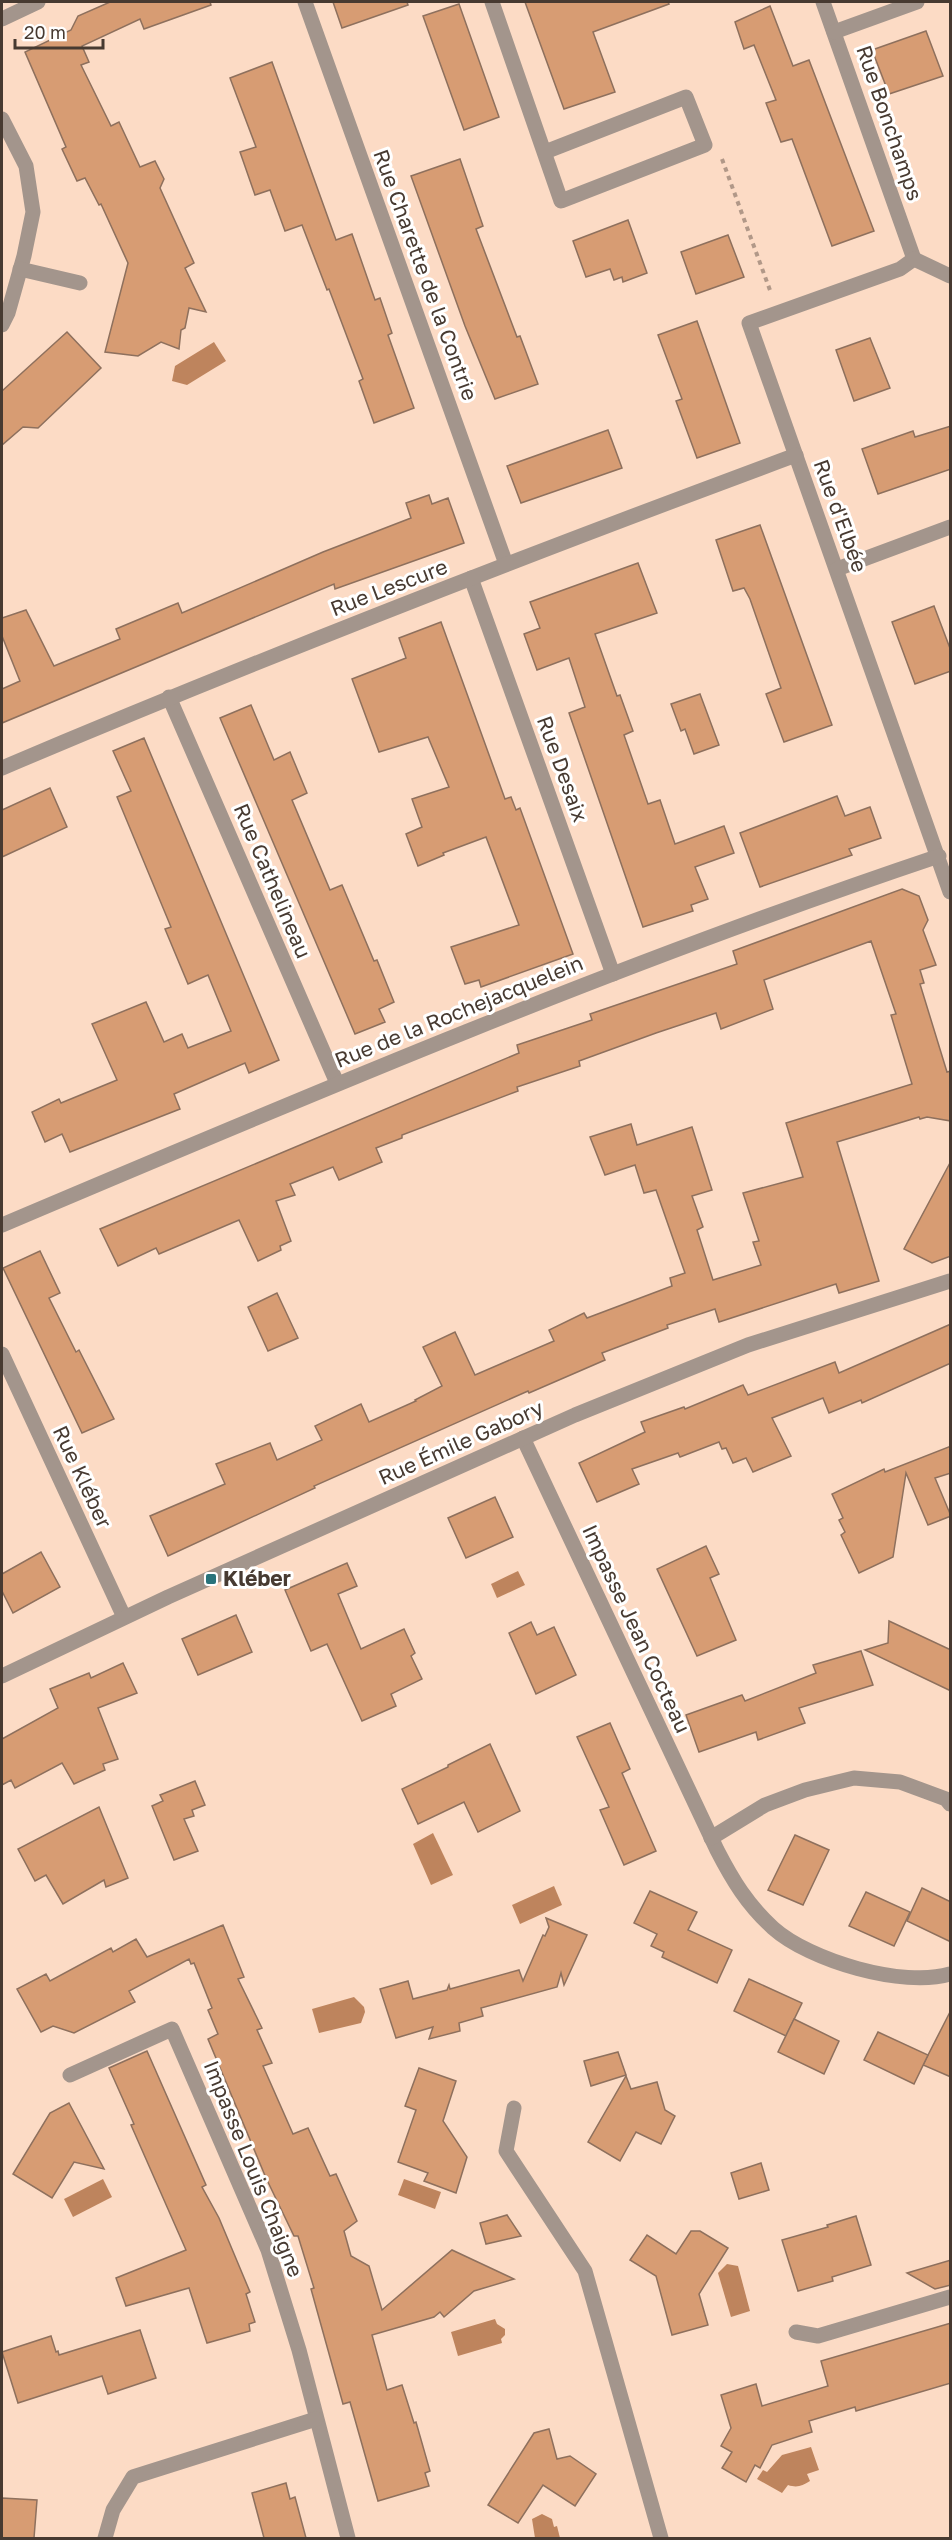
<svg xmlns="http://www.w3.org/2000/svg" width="952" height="2540" viewBox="0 0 952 2540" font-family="'Golos Text',sans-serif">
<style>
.water{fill:#be845d}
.building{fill:#d79c73;stroke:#8e705d;stroke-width:1.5}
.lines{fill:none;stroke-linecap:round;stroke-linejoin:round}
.path{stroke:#b19888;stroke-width:4;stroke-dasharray:4.5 4.5;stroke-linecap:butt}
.minor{stroke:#a3958c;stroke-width:15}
.poi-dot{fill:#29737b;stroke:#fff;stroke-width:2}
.labels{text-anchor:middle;stroke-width:6;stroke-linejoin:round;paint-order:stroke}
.street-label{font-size:21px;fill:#473a31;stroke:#fff}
.poi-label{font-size:21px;font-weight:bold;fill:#473a31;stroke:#fff;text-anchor:start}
</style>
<rect width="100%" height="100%" fill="#fcdbc5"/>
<!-- water -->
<g class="water">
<polygon points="214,342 226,361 187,385 172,381 175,366"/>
<polygon points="518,1571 525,1585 497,1598 491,1584"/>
<polygon points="433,1833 453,1875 431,1885 413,1844"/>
<polygon points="554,1886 562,1905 520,1924 512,1905"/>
<polygon points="354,1997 364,2007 365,2012 361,2023 319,2033 312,2009"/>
<polygon points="103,2179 112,2197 73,2217 64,2199"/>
<polygon points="404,2179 441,2192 435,2209 398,2195"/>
<polygon points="727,2264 738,2266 750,2311 731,2317 718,2273"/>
<polygon points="495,2319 497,2324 505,2329 505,2335 501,2339 502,2343 458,2356 451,2332"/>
<path d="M811,2447L819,2470L807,2474L810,2481C802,2486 797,2488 788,2485L782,2493L757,2479L763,2470L767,2472L782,2455Z"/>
<polygon points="542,2514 552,2519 554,2527 557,2526 560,2538 535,2538 532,2519"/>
</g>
<!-- building -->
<g class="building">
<polygon points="110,2 210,2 211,5 144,29 140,19 82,46 89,62 81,65 111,126 119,122 140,167 155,161 164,179 160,188 194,263 185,268 206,312 189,308 185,328 181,330 179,349 161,342 138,356 105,352 128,263 101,204 99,205 85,178 77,181 62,149 66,147 25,52 71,30 78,16"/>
<polygon points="333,2 407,2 408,5 342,28"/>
<polygon points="525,2 668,2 669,4 593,32 615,92 564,109"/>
<polygon points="459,4 499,117 464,130 423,16"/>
<polygon points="770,6 793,66 809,60 874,231 832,246 792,139 781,142 766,103 776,100 754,45 744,49 735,22"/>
<polygon points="926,31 943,76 889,94 872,50"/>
<polygon points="272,62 336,240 352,234 375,300 380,298 392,333 388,335 414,408 374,423 359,381 363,379 329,289 327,290 302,225 285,231 270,190 255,195 240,152 256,147 230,78"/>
<polygon points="460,159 483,226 476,229 517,337 520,336 538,384 495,399 465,326 411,176"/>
<polygon points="628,220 647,273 623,282 622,277 614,280 610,269 586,277 573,241"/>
<polygon points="728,235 744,277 696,294 681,252"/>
<polygon points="697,321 740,443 697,458 676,401 682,399 658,335"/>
<polygon points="67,332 101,368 38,428 23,427 2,445 2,391"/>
<polygon points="870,338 890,388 854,401 836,350"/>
<polygon points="951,426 951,469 878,494 862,449 913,431 915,437"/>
<polygon points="608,430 622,468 521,503 507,466"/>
<polygon points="429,495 432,504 448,498 464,543 335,589 334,584 2,723 2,689 20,681 2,636 2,618 26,610 54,666 120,639 116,629 178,603 182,613 323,552 411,518 406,503"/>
<polygon points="760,525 832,725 784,742 766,694 781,688 750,599 744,588 733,591 716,540"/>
<polygon points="638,563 657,613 595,634 617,696 620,695 633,731 624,735 648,804 660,800 675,844 724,826 734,853 695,867 708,899 691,905 693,911 643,927 569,713 585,707 569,658 537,670 524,634 540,628 530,602"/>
<polygon points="934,606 951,651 951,671 915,684 892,622"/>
<polygon points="441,622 505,799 511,797 516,810 520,808 573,954 481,987 479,980 465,984 451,947 519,925 486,837 443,853 444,855 418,866 406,834 422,827 412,799 449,787 428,737 379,752 352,679 406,658 399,638"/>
<polygon points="700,694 719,745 694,754 685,729 681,731 671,704"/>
<polygon points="251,705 274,760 290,752 307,793 292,800 330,890 342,885 374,961 377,960 394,1002 379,1009 385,1022 355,1034 220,718"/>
<polygon points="144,738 279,1060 249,1073 245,1063 174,1094 180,1109 70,1152 62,1134 45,1142 32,1112 59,1099 61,1103 117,1080 92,1024 146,1002 164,1042 182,1034 188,1048 231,1031 208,975 188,984 165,929 171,927 117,797 131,791 113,751"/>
<polygon points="50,788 67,827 2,857 2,810"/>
<polygon points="837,796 845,816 870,807 881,838 849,849 852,855 760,887 740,833"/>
<polygon points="902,889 919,896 928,920 923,930 936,965 920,970 924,983 920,984 947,1072 951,1071 951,1121 927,1117 920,1119 919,1117 837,1142 879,1281 839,1293 836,1284 719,1322 715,1309 667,1325 668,1328 602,1353 605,1360 529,1393 528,1391 314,1486 315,1488 168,1556 150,1516 225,1484 216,1464 270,1443 277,1460 322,1440 315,1426 361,1404 369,1422 416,1401 415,1400 442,1386 423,1347 455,1332 475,1375 554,1341 549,1330 584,1313 587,1318 672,1286 670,1278 685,1273 656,1190 644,1193 635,1165 605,1175 590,1137 631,1124 637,1145 692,1127 712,1190 692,1196 703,1227 697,1230 713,1280 761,1265 753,1242 759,1241 743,1193 803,1177 786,1123 912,1084 891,1015 896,1014 871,941 764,980 773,1009 721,1029 716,1013 656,1033 579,1061 580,1066 517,1087 518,1091 402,1135 402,1138 376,1148 382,1162 339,1180 333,1167 290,1184 295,1195 276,1201 291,1241 280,1246 281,1250 258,1261 239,1220 159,1254 156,1248 118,1266 100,1229 519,1053 517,1045 592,1020 590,1014 737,964 733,951"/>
<polygon points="951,1161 951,1256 932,1263 904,1249"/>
<polygon points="40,1251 60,1293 49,1298 76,1352 79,1350 114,1419 82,1433 3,1268"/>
<polygon points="277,1293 298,1338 268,1351 248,1307"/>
<polygon points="951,1324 951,1363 862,1403 861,1400 829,1413 823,1398 772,1418 791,1456 753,1472 746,1458 733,1463 726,1448 722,1449 719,1442 680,1457 678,1453 632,1469 639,1484 597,1502 579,1463 645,1432 641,1422 684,1407 685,1409 743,1385 748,1395 835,1362 839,1373"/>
<polygon points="951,1446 951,1473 935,1478 951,1516 928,1525 906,1473 893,1557 859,1573 841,1535 845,1532 839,1520 843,1518 832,1494 884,1469 885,1472"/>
<polygon points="495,1497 513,1537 466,1558 448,1518"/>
<polygon points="706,1546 719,1574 710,1578 736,1640 697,1656 657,1569"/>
<polygon points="41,1552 60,1587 13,1613 2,1591 2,1574"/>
<polygon points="347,1563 357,1586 338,1594 361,1649 404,1629 415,1653 411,1656 422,1679 391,1694 396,1706 362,1721 327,1644 311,1651 285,1590"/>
<polygon points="236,1615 252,1652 198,1675 182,1639"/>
<polygon points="889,1621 951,1650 951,1691 865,1650 888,1643"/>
<polygon points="531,1622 537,1635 554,1627 576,1675 536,1694 509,1633"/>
<polygon points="861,1651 873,1685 799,1708 805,1723 758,1740 756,1732 699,1752 686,1715 742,1695 745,1701 816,1673 813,1665"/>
<polygon points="123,1663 137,1693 98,1708 118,1759 103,1764 105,1770 74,1784 62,1763 15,1788 11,1780 2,1785 2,1739 58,1708 50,1689 89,1673 91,1678"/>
<polygon points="610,1723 630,1769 622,1773 656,1851 624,1865 600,1810 609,1807 577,1737"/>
<polygon points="490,1744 520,1811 478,1832 464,1802 418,1824 402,1789 448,1767 448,1765"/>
<polygon points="195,1781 205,1805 192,1810 194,1816 184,1819 198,1851 174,1860 152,1806 163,1801 160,1795"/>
<polygon points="99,1807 128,1878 106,1887 104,1880 63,1904 46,1875 35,1881 18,1849"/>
<polygon points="795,1835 829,1850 803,1905 768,1890"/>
<polygon points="922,1888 951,1902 951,1942 907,1921"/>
<polygon points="650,1891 697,1912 688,1930 732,1950 717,1983 662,1957 664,1952 651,1946 657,1934 634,1923"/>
<polygon points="866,1892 910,1912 894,1946 849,1926"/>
<polygon points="546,1918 587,1935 564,1985 561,1973 557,1987 481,2008 483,2016 459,2023 460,2031 429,2039 433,2027 396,2038 380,1989 408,1981 413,1999 447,1990 449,1985 450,1989 519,1970 523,1981 543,1935 545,1936 549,1927"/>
<polygon points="223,1925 244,1977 238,1979 262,2028 257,2030 272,2063 263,2066 293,2134 308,2128 330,2176 336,2174 357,2221 344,2231 351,2256 369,2266 382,2310 452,2250 514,2279 474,2291 444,2317 440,2312 434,2317 372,2335 387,2390 402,2385 414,2423 416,2422 430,2471 425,2473 429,2486 378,2501 350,2402 343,2404 311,2289 314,2288 298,2236 294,2236 266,2178 208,2039 218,2034 208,2010 212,2008 194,1963 191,1964 189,1959 129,1991 135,2002 74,2033 53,2026 41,2032 17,1989 46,1974 50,1981 111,1948 113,1952 136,1939 147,1957"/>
<polygon points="749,1979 802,2003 786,2036 734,2011"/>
<polygon points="951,2010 951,2077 923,2065"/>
<polygon points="794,2019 839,2041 824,2074 778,2052"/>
<polygon points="878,2032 928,2055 914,2084 864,2060"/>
<polygon points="147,2051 206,2185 202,2187 219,2218 250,2292 246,2294 255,2322 249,2324 250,2331 207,2343 189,2288 126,2306 116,2278 186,2250 131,2125 134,2124 109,2068"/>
<polygon points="618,2052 626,2075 591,2086 584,2061"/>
<polygon points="419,2068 456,2081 443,2121 467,2157 456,2193 424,2181 428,2173 398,2162 416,2110 405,2106"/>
<polygon points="626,2076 631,2089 657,2082 665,2110 675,2116 661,2144 636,2132 620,2161 588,2142"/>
<polygon points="69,2103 104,2169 74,2162 52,2198 13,2174 50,2113"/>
<polygon points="761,2163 769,2190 739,2199 731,2173"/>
<polygon points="507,2215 521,2236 486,2244 480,2223"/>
<polygon points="856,2216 871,2265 832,2277 833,2281 798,2291 782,2240 828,2227 827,2225"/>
<polygon points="691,2231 700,2231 728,2248 699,2294 708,2325 672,2335 656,2276 630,2260 647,2235 676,2254"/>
<polygon points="951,2260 951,2285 935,2289 907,2273"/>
<polygon points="951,2323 951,2383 856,2411 855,2407 809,2421 812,2432 772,2445 760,2468 755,2465 746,2482 722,2468 732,2452 721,2446 731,2428 721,2395 756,2384 762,2406 828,2386 821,2361"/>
<polygon points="140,2330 156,2378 108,2394 102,2376 18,2403 2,2352 51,2336 56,2352 58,2351 59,2355"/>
<polygon points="549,2429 557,2459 570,2456 596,2474 575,2506 543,2485 518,2523 488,2505 534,2433"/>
<polygon points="286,2483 290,2499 295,2497 306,2538 264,2538 252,2493"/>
<polygon points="2,2498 37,2500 34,2538 2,2538"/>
</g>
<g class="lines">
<!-- path -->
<polyline class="path" points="722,159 771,293"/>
<!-- minor -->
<g class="minor">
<polyline points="305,2 506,564"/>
<polyline points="492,2 561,201 705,145 686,97 545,152"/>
<polyline points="823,2 914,259"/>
<polyline points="2,19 38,2"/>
<polyline points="834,32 917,2"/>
<polyline points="2,119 26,166 33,212 24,256 8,313 2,325"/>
<polyline points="914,259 900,269 749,323 950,892"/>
<polyline points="914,259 950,276"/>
<polyline points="20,269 80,283"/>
<polyline points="837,569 950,527"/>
<polyline points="471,578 613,974"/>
<polyline points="169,697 337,1083"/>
<path d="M2,768C264,657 529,554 796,455"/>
<path d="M2,1225C311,1094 620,963 939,856"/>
<polyline points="2,1354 124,1617"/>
<path d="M523,1438L717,1850C733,1881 747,1904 773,1928C810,1961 903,1988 950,1974"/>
<polyline points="2,1676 168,1597 575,1415 748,1345 950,1281"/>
<polyline points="711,1838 765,1805 805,1790 854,1778 900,1782 946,1799 950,1804"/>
<polyline points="70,2075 172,2029 268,2250 299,2350 348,2538"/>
<polyline points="514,2108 506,2151 585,2271 661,2538"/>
<polyline points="796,2332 818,2336 950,2297"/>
<polyline points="105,2538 113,2510 133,2477 316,2419"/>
</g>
</g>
<!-- markers -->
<rect class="poi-dot" x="205" y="1573" width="12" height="12" rx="3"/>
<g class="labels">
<!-- street labels -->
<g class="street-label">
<text transform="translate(889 123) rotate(71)" y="7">Rue Bonchamps</text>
<text transform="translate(425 275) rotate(70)" y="7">Rue Charette de la Contrie</text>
<text transform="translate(840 516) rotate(70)" y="7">Rue d'Elbée</text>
<text transform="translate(389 588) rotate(-21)" y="7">Rue Lescure</text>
<text transform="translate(562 769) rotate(70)" y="7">Rue Desaix</text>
<text transform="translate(272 881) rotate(67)" y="7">Rue Cathelineau</text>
<text transform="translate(459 1012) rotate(-22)" y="7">Rue de la Rochejacquelein</text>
<text transform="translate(461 1443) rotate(-24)" y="7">Rue Émile Gabory</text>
<text transform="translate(82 1477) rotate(65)" y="7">Rue Kléber</text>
<text transform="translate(636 1629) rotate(65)" y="7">Impasse Jean Cocteau</text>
<text transform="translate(253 2169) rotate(68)" y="7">Impasse Louis Chaigne</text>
</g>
<!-- poi labels -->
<g class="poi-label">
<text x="223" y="1586">Kléber</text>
</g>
</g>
<!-- border -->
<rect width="952" height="2540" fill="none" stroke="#473a31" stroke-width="6"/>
<!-- scale -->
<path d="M15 39v9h88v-9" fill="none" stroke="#473a31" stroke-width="3"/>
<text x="24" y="39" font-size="18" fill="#473a31" stroke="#ffffff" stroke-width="4.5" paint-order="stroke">20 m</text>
</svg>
